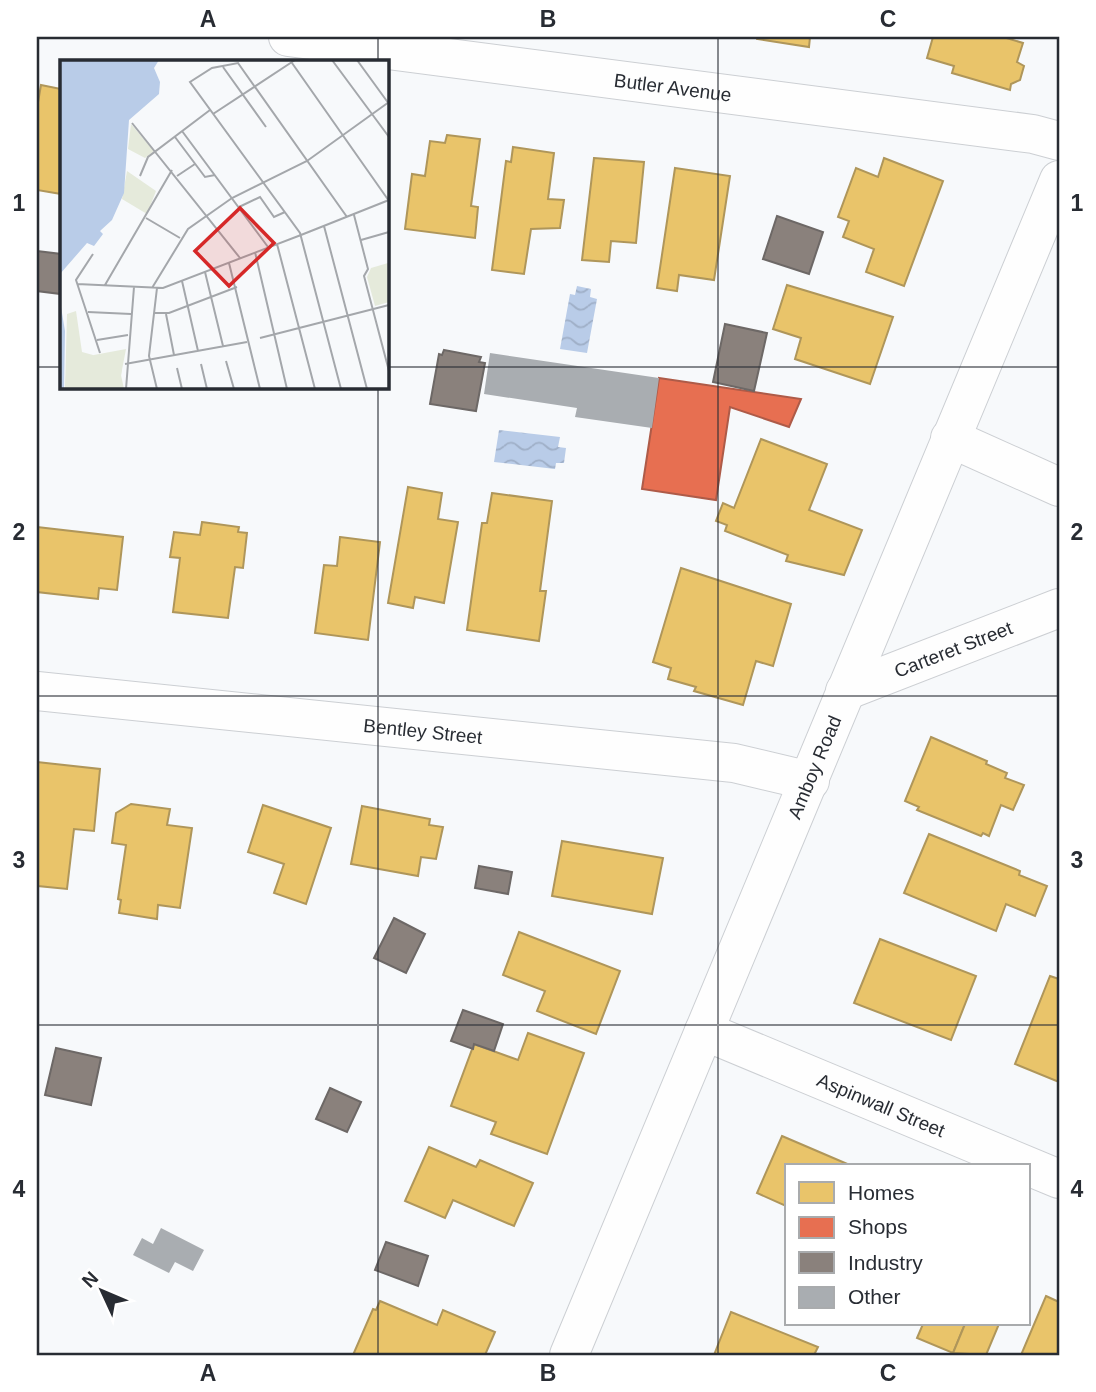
<svg xmlns="http://www.w3.org/2000/svg" width="1096" height="1392" viewBox="0 0 1096 1392" font-family="Arial,sans-serif">
<style>
.water{fill:url(#water-waves)}
.homes{fill:#e9c46a;stroke:#af965a;stroke-width:2}
.shops{fill:#e76f51;stroke:#ae5b48;stroke-width:2}
.industry{fill:#8a817c;stroke:#6d6866;stroke-width:2}
.building{fill:#a9adb1}
.lines{fill:none;stroke-linecap:round;stroke-linejoin:round}
.minor-casing{stroke:#cccfd3;stroke-width:40}
.tertiary-casing{stroke:#cccfd3;stroke-width:40}
.minor{stroke:#fefefe;stroke-width:38}
.tertiary{stroke:#fefefe;stroke-width:38}
.grid{fill:none;stroke:#282c33;stroke-width:2;stroke-opacity:0.55}
.labels{text-anchor:middle;stroke-width:7;stroke-linejoin:round;paint-order:stroke}
.street-label{font-size:19px;fill:#282c33;stroke:#fff}
.inset-road{fill:none;stroke:#a4a7ab;stroke-width:2}
.view{fill:#d62828;fill-opacity:0.15;stroke:#d62828;stroke-width:3.5}
.inset-edge{fill:none;stroke:#282c33;stroke-width:3.5}
.neatline{fill:none;stroke:#282c33;stroke-width:2.5}
.grid-label{font-size:23px;text-anchor:middle;font-weight:bold;fill:#282c33}
</style>
<defs>
<pattern id="water-waves" width="16" height="10" patternUnits="userSpaceOnUse" patternTransform="scale(1.75)"><rect width="16" height="10" fill="#b9cce8"/><path d="M0 5q4-4 8 0t8 0" fill="none" stroke="#9fafc7"/></pattern>
</defs>
<rect width="100%" height="100%" fill="#f7f9fb"/>
<!-- water -->
<g class="water">
<polygon points="577,286 591,289 590,297 597,299 587,353 560,349 570,294 575,295"/>
<polygon points="499,430 560,437 558,447 566,448 564,463 556,463 555,469 494,462"/>
</g>
<!-- homes -->
<g class="homes">
<polygon points="757,37 810,37 809,47 757,39"/>
<polygon points="933,37 1003,37 1023,43 1017,62 1024,66 1020,80 1011,84 1010,90 952,73 954,66 927,58"/>
<polygon points="41,85 61,89 61,194 37,190 37,108"/>
<polygon points="447,135 480,139 471,206 478,207 475,238 405,229 412,174 425,176 430,141 445,143"/>
<polygon points="513,147 554,153 548,199 564,200 560,228 531,229 524,274 492,270 506,161 511,162"/>
<polygon points="594,158 644,162 636,243 611,241 609,262 582,260"/>
<polygon points="884,158 943,181 904,286 866,272 874,249 843,237 849,221 838,217 856,168 878,177"/>
<polygon points="675,168 730,176 714,280 679,275 677,291 657,288"/>
<polygon points="787,285 893,317 870,384 795,359 801,338 773,329"/>
<polygon points="761,439 827,464 809,510 862,530 844,575 786,561 788,555 725,531 727,525 716,521 723,503 734,508"/>
<polygon points="408,487 442,493 438,519 458,522 444,603 415,597 413,608 388,603"/>
<polygon points="492,493 552,501 540,591 546,591 539,641 467,630 482,523 487,523"/>
<polygon points="202,522 239,527 238,532 247,533 243,568 235,567 228,618 173,612 180,558 170,557 174,532 200,535"/>
<polygon points="37,527 123,537 117,590 99,588 98,599 37,592"/>
<polygon points="340,537 380,542 368,640 315,633 324,565 337,566"/>
<polygon points="681,568 791,604 773,666 756,661 743,705 694,691 696,687 668,679 671,668 653,662"/>
<polygon points="931,737 987,761 986,764 1007,773 1005,778 1024,785 1013,810 1001,805 989,836 983,833 981,836 917,810 919,807 905,801"/>
<polygon points="37,762 100,769 94,831 74,829 67,889 38,886"/>
<polygon points="131,804 170,809 167,825 192,828 180,908 158,905 157,919 119,913 121,900 118,899 126,845 112,843 116,813"/>
<polygon points="263,805 331,828 306,904 274,893 284,864 248,852"/>
<polygon points="362,806 430,819 429,825 443,827 436,859 421,857 418,876 351,864"/>
<polygon points="929,834 1020,871 1019,875 1047,886 1035,916 1006,904 996,931 904,893"/>
<polygon points="562,841 663,858 652,914 552,896"/>
<polygon points="519,932 620,971 596,1034 537,1011 545,991 503,975"/>
<polygon points="880,939 976,976 951,1040 854,1003"/>
<polygon points="1050,976 1059,979 1059,1082 1015,1064"/>
<polygon points="528,1033 584,1053 547,1154 491,1134 496,1122 451,1106 474,1044 518,1060"/>
<polygon points="782,1136 852,1166 786,1166 786,1206 757,1193"/>
<polygon points="429,1147 476,1167 480,1160 533,1183 514,1226 453,1200 445,1218 405,1201"/>
<polygon points="1046,1296 1059,1302 1058,1355 1021,1355"/>
<polygon points="380,1301 437,1325 443,1310 495,1332 485,1355 353,1355 373,1309 376,1310"/>
<polygon points="731,1312 818,1347 814,1355 714,1355"/>
<polygon points="923,1324 965,1324 953,1353 917,1338"/>
<polygon points="965,1324 999,1324 986,1355 953,1353"/>
</g>
<!-- shops -->
<polygon class="shops" points="659,378 801,399 789,427 730,407 716,500 642,489"/>
<!-- industry -->
<g class="industry">
<polygon points="777,216 823,232 809,274 763,259"/>
<polygon points="37,251 61,254 61,294 37,291"/>
<polygon points="725,324 767,333 754,391 713,382"/>
<polygon points="444,350 481,357 479,362 485,363 476,411 430,404 439,354 442,355"/>
<polygon points="479,866 512,872 508,894 475,888"/>
<polygon points="394,918 425,934 406,973 374,958"/>
<polygon points="463,1010 503,1024 494,1051 474,1044 473,1049 451,1041"/>
<polygon points="56,1048 101,1058 91,1105 45,1095"/>
<polygon points="330,1088 361,1102 347,1132 316,1119"/>
<polygon points="386,1242 428,1256 418,1286 375,1270"/>
</g>
<!-- building -->
<g class="building">
<polygon points="490,353 659,378 652,428 575,417 577,408 484,394"/>
<polygon points="161,1228 204,1250 193,1271 175,1262 169,1273 133,1255 142,1238 153,1244"/>
</g>
<g class="lines">
<!-- minor casing -->
<g class="minor-casing">
<g id="minor">
<path id="s1" d="M288,37L1033,134L1059,141"/>
<polyline points="950,438 1059,487"/>
<path id="s2" d="M37,691L734,763L810,781"/>
<path id="s3" d="M845,691L1059,608"/>
<path id="s4" d="M704,1031L1059,1179"/>
</g>
</g>
<!-- tertiary casing -->
<g class="tertiary-casing">
<g id="tertiary">
<path id="s5" d="M569,1355L1059,180"/>
</g>
</g>
<!-- minor -->
<use href="#minor" class="minor"/>
<!-- tertiary -->
<use href="#tertiary" class="tertiary"/>
</g>
<!-- grid -->
<path class="grid" d="M378,37V61M718,37V1355M37,367H61M387,367H1059M378,387V1355M37,696H1059M37,1025H1059"/>
<g class="labels">
<!-- street labels -->
<g class="street-label">
<text dy="7" stroke="none"><textPath href="#s1" startOffset="388">Butler Avenue</textPath></text>
<text dy="7" stroke="none"><textPath href="#s3" startOffset="116">Carteret Street</textPath></text>
<text dy="7" stroke="none"><textPath href="#s2" startOffset="388">Bentley Street</textPath></text>
<text dy="7" stroke="none"><textPath href="#s5" startOffset="637">Amboy Road</textPath></text>
<text dy="7" stroke="none"><textPath href="#s4" startOffset="192">Aspinwall Street</textPath></text>
</g>
</g>
<!-- overview -->
<g transform="translate(60 60)">
<rect width="329" height="329" fill="#f7f9fb"/>
<path d="M71,64L94,91L85,98L68,89ZM67,111L96,131L87,154L62,139ZM66,289L61,315L64,329H5L7,300Z" fill="#e5eadb"/>
<path d="M16,251L22,292L33,295V312L20,317L33,329H5L7,254ZM62,308L61,316L48,322V329L33,328L32,324L39,327L44,321V311Z" fill="#e5eadb"/>
<path d="M328,203L329,242L315,246L307,217L311,208Z" fill="#e5eadb"/>
<path d="M0,0H99L94,8L100,22L99,34L69,60L64,133L52,160L40,171L43,174L34,186L27,183L0,214ZM0,241L5,271L4,329H0Z" fill="#b9cce8"/>
<path class="inset-road" d="M272,0L329,77M297,0L329,44M232,3L329,141M163,7L206,67M153,54L235,0M72,63L180,198M122,71L208,187M115,77L145,117L155,115M80,116L88,97L150,50M117,116L135,104M179,147L200,137L214,157L225,152M294,155L308,209L304,216L329,311M86,158L120,178M264,166L307,329M241,175L329,140M301,180L329,172M217,184L255,329M195,192L227,329M33,194L16,220L40,293M169,203L200,329M145,212L163,286M122,221L138,291M17,224L103,228L241,175M45,225L112,110M92,228L128,169L172,138L247,101L329,42M97,228L89,296L97,329M28,252L71,254M94,253H109L177,227M106,254L114,295M200,278L329,245M37,280L68,275M166,301L174,329M65,304L187,282M141,304L147,329M117,308L122,329M66,329L74,227M281,329L240,173L130,22L152,8L178,3L287,157"/>
<path class="view" d="M180,148L214,183L169,226L135,191Z"/>
<rect width="329" height="329" class="inset-edge"/>
</g>
<!-- border -->
<rect width="1096" height="1392" fill="none" stroke="#ffffff" stroke-width="77"/>
<!-- legend -->
<rect x="785" y="1164" width="245" height="161" fill="#ffffff" stroke="#a9abad" stroke-width="2"/>
<rect x="799" y="1182" width="35" height="21" fill="#e9c46a" stroke="#a9abad" stroke-width="2"/>
<text x="848" y="1200" font-size="21" fill="#282c33">Homes</text>
<rect x="799" y="1217" width="35" height="21" fill="#e76f51" stroke="#a9abad" stroke-width="2"/>
<text x="848" y="1234" font-size="21" fill="#282c33">Shops</text>
<rect x="799" y="1252" width="35" height="21" fill="#8a817c" stroke="#a9abad" stroke-width="2"/>
<text x="848" y="1270" font-size="21" fill="#282c33">Industry</text>
<rect x="799" y="1287" width="35" height="21" fill="#a9adb1" stroke="#a9abad" stroke-width="2"/>
<text x="848" y="1304" font-size="21" fill="#282c33">Other</text>
<!-- north arrow -->
<g transform="translate(102 1291) rotate(314)" stroke="#ffffff" stroke-width="5" paint-order="stroke">
<path d="M0-5L12 26L0 18L-12 26Z" fill="#282c33"/>
<text y="-10" font-size="19" font-weight="bold" text-anchor="middle" fill="#282c33">N</text>
</g>
<rect x="38" y="38" width="1020" height="1316" class="neatline"/>
<g class="grid-label">
<text x="208" y="27">A</text>
<text x="548" y="27">B</text>
<text x="888" y="27">C</text>
<text x="19" y="211">1</text>
<text x="1077" y="211">1</text>
<text x="19" y="540">2</text>
<text x="1077" y="540">2</text>
<text x="19" y="868">3</text>
<text x="1077" y="868">3</text>
<text x="19" y="1197">4</text>
<text x="1077" y="1197">4</text>
<text x="208" y="1381">A</text>
<text x="548" y="1381">B</text>
<text x="888" y="1381">C</text>
</g>
</svg>
